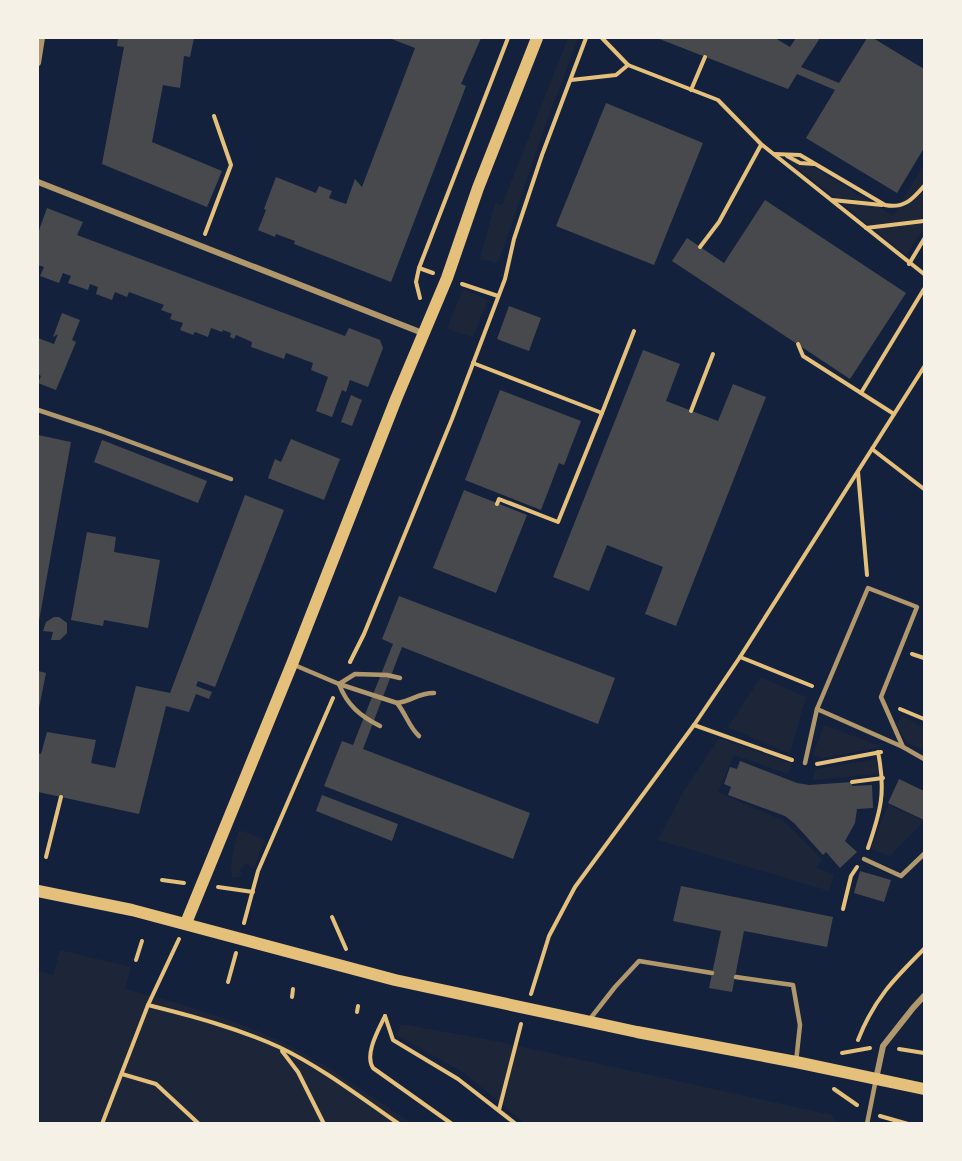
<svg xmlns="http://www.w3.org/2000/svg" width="962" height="1161" viewBox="0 0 962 1161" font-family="'DM Sans',sans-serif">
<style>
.green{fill:#1d2539}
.building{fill:#48494c}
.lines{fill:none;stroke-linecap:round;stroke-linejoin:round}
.path{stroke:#e5c07b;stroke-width:4}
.service{stroke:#b1986c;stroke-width:4.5}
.minor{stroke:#b1986c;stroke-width:6}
.secondary{stroke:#e5c07b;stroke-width:12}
</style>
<rect width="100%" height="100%" fill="#14213d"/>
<!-- green -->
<g class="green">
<polygon points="568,38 578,38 544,129 498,263 480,259 495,203 502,205"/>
<polygon points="791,153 893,216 924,164 924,228 906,255 789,161"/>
<polygon points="463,289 488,300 473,337 447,329"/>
<polygon points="761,677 806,697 790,754 728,727"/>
<polygon points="901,716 924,727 924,750 907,743 897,726"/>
<polygon points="824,725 883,747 822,758 813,755"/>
<polygon points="719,738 792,764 788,774 734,755 718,792 784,821 822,859 816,868 834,874 829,891 658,840 682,794"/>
<polygon points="876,759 878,774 812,780 816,769"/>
<polygon points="888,805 924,821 890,856 871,849"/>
<path d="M243,831L265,840L253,869L246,863L240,870L242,876L232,878C229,863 234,847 238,832Z"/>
<path d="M60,950L131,967L125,989C178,1003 232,1018 282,1042C328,1065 369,1095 411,1123L38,1124V971L53,975Z"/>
<polygon points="401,1024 496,1041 832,1115 836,1123 524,1123 463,1072 396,1035"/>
</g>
<!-- building -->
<g class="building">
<polygon points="118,38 194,38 190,57 184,56 180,88 163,85 152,142 222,171 207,207 102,164 124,47 117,46"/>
<polygon points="389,38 481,38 461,84 466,86 391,282 294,244 295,241 276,234 275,237 258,230 266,210 264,209 276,177 316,193 319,186 332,191 329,198 346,204 355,179 362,187 415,48"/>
<polygon points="657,38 775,38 790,47 796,38 820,38 801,67 839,83 867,38 873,38 924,69 924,148 897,193 806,138 835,90 797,74 788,89"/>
<polygon points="606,103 703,143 654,265 556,226"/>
<polygon points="765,200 906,293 850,379 672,261 687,238 724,263"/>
<polygon points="47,208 83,222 77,235 345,336 349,328 380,340 383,348 368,387 350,380 346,392 342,390 332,417 316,411 328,377 311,370 313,363 286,353 284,359 251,347 252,342 236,335 234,339 230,337 231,333 223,330 222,332 211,328 208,337 195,332 193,335 180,330 183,323 170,319 172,314 161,310 164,305 129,292 127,297 115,292 112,300 96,294 98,287 90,284 88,290 68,283 71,276 63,273 59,283 40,276 44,267 38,265 38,233"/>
<polygon points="509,306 541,318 529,351 497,339"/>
<polygon points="62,313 80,320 72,340 76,342 56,390 38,383 41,376 38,374 38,338 54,344 58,334 53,337"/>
<polygon points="643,350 680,364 666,401 718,421 733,384 766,397 676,626 645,614 663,567 607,545 589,591 553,577"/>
<polygon points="500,390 581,421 564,465 559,463 541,510 465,480"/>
<polygon points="351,395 362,400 352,426 341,422"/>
<polygon points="38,435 71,442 39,621 38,621"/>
<polygon points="291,439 340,459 324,500 268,478 275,459 281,462"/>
<polygon points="102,440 207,481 198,503 94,462"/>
<polygon points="464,490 527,515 496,593 433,568"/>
<polygon points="245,495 284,510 215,687 198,681 196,686 212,692 209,699 196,694 189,712 166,706 139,814 38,792 38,753 41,754 47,732 96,740 91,763 115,768 136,686 170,693"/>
<polygon points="87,532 116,537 114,552 160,560 148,628 104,620 103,626 71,620"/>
<polygon points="399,596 615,678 598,724 402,647 363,749 530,813 513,859 324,786 342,741 353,745 393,644 382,639"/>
<polygon points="54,617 59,617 67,623 67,633 60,640 51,640 53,632 43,631 46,622"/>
<polygon points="38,671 46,673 39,708 38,708"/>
<polygon points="740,761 797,783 809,785 852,782 852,786 872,785 873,808 857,809 855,823 845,841 857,852 840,868 826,852 823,855 794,823 785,816 728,795 731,787 724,784 730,767 737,769"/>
<polygon points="899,779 924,791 924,820 888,803"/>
<polygon points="322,795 398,824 392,841 316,811"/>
<polygon points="860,871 891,880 884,902 854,893"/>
<polygon points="681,886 833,917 827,947 744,931 732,992 709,988 721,931 673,921"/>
</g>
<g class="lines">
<!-- path -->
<g class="path">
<polyline points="602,38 628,65"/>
<polyline points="571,80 616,75 628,65 718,100 761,144 924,274"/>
<polyline points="691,90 705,57"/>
<path d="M774,154L800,155L885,205C904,209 913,199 924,186"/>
<polyline points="787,156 800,163 814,164"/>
<polyline points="832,200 882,205"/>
<polyline points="866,228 924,221"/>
<polyline points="205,234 231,165 214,116"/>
<polyline points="700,247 719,222 761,145"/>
<polyline points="909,264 924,239"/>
<polyline points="419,268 433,273"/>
<polyline points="462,284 498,296"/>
<polyline points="420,298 416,282 419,268 508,38"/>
<polyline points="798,344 803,356 861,393 924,289"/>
<polyline points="473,363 602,413 634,331"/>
<polyline points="861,393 894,414"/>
<polyline points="691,411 713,354"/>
<polyline points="872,449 924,489"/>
<polyline points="858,472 867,575"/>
<polyline points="497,504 499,499 558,522 602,413"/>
<polyline points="912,654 924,658"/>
<polyline points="740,657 812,686"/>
<polyline points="350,662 364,634 452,419 505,279 514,239 542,155 586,38"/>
<polyline points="900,709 924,719"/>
<polyline points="694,725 792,760"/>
<polyline points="817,764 881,752"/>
<polyline points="852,782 883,778"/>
<path d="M868,848C881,810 886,792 878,752"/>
<polyline points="46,857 61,797"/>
<polyline points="162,880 184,883"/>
<polyline points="218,887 253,892"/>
<polyline points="843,909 851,876 857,867"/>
<polyline points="332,917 346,949"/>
<polyline points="244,923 258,871 333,698"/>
<polyline points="136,960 142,941"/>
<polyline points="228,982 236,953"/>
<polyline points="531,994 549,936 575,887 694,725 740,657 924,367"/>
<polyline points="292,997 293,989"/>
<path d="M148,1005C192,1016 237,1028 279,1047C321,1067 360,1097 399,1124"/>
<polyline points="357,1012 358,1006"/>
<polyline points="385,1016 393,1040 458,1079 516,1124"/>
<path d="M385,1016C379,1029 364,1054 373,1068L452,1124"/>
<path d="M858,1040C874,999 894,979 924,949"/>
<polyline points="899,1049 924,1053"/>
<polyline points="282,1051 298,1072 324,1124"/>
<polyline points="842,1053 870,1048"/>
<polyline points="122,1074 156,1084 199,1124"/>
<polyline points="834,1089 857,1105"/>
<polyline points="499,1110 521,1024"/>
<polyline points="880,1116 908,1124"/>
<polyline points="102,1124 148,1005 179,939"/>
</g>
<!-- service -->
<g class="service">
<polyline points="38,410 101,431 231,479"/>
<path d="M292,664L339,684L397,703C413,701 417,693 434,693"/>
<polyline points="339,684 355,674 387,675 400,678"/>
<path d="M339,684C347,705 360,716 380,726"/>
<path d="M397,703C406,714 409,727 419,736"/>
<polyline points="817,709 868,588 917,607 881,697 903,747 924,759"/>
<polyline points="805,763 817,709 903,747"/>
<polyline points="864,859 901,876 924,854"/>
<polyline points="736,977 793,985 800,1025 796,1062"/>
<polyline points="590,1019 615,987 639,961 712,973"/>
<polyline points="867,1124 876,1079"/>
</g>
<!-- minor -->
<g class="minor">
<polyline points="38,63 42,38"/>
<polyline points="38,182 425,334"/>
<polyline points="876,1079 883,1046 913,1008 924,996"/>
</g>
<!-- secondary -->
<g class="secondary">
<polyline points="38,891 132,910 395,980 637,1032 796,1062 924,1089"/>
<polyline points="186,923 292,664 396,399 447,278 478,188 537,38"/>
</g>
</g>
<!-- border -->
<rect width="962" height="1161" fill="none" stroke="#f6f1e7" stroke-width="78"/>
</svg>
